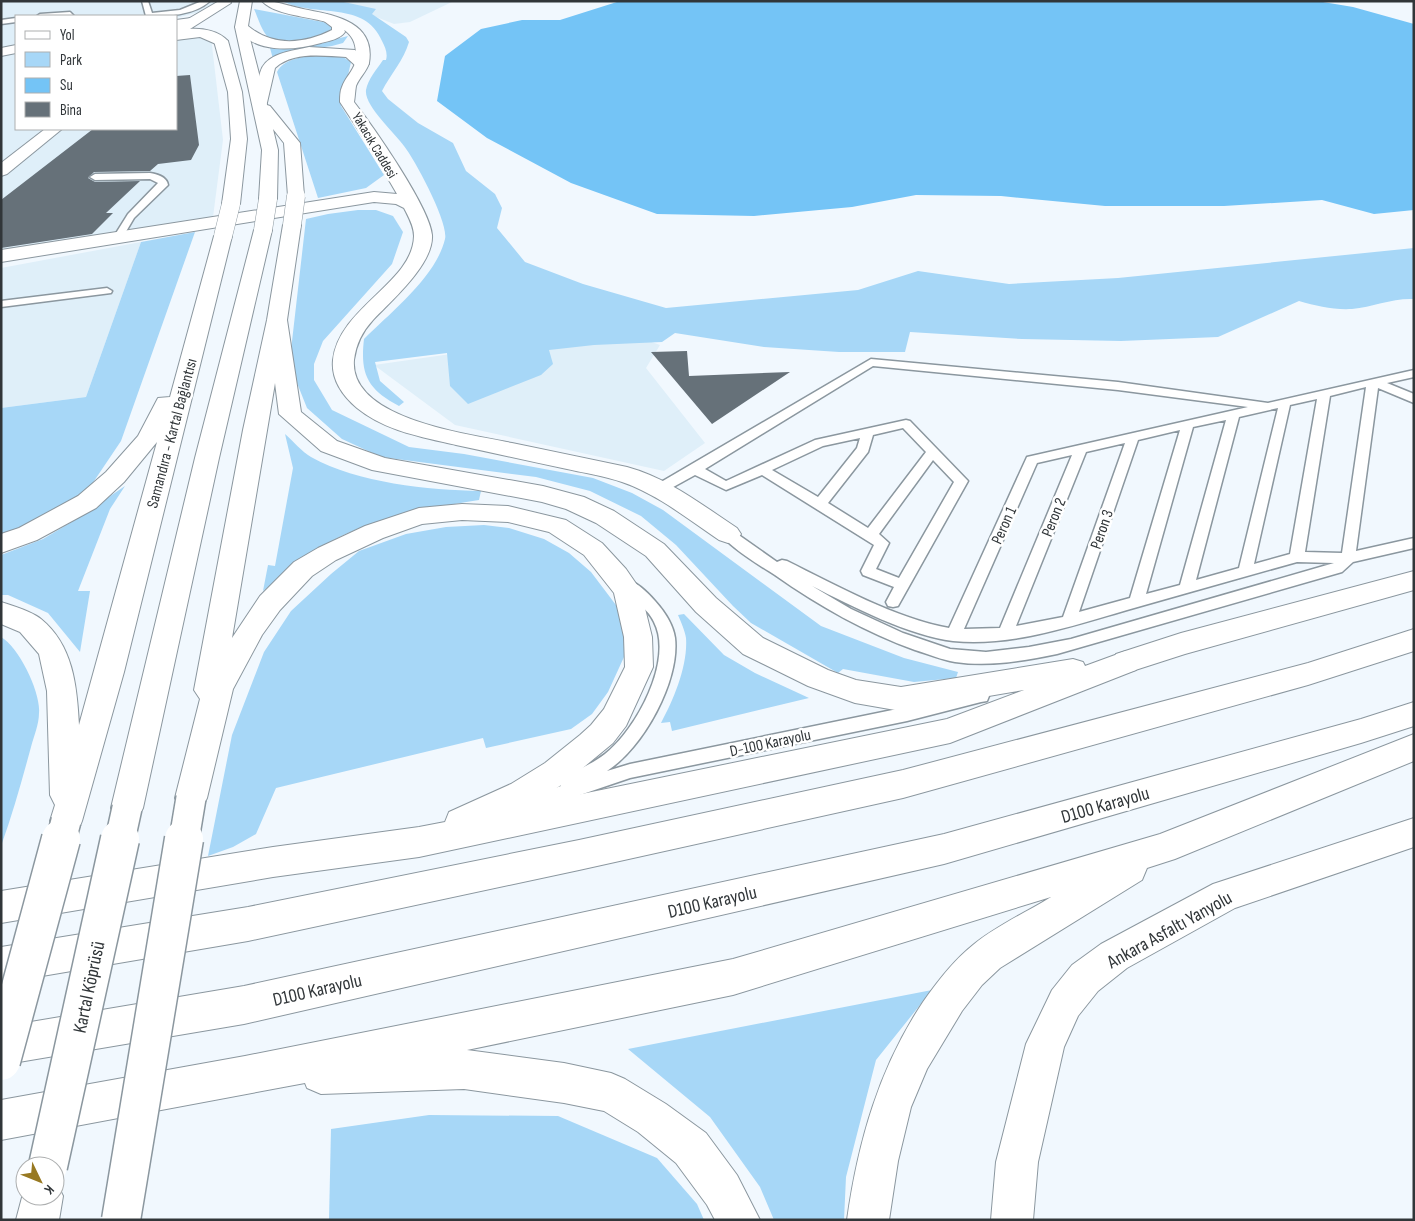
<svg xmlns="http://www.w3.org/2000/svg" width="1415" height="1221" viewBox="0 0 1415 1221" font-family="'Sofia Sans Condensed',sans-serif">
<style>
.built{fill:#dfeff9}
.green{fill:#a7d7f7}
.water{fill:#74c4f6}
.building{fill:#667179}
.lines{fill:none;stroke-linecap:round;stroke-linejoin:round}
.lane-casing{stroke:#8b979f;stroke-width:3}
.secondary-casing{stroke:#8b979f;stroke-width:2}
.primary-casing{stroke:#8b979f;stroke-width:2}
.highway-casing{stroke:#8b979f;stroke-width:2}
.lane{fill:#fff;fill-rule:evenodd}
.secondary{fill:#fff;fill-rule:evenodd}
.primary{fill:#fff;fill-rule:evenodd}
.highway{fill:#fff;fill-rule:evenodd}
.highway-bridge-far2-casing{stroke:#8b979f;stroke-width:19;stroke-linecap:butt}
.highway-bridge-far1-casing{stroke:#8b979f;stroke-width:32;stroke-linecap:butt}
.highway-bridge-casing{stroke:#8b979f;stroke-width:41;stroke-linecap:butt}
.highway-bridge-far2{stroke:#fff;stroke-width:18}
.highway-bridge-far1{stroke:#fff;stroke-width:29}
.highway-bridge{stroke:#fff;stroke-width:38}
.labels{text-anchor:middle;stroke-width:5;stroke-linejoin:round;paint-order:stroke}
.far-street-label{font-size:14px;fill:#313639;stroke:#fff}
.street-label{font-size:16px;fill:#313639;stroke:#fff}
.near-street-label{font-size:19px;fill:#313639;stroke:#fff}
</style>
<rect width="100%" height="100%" fill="#f1f8fe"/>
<!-- built -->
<g class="built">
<polygon points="1,1 215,1 212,9 176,18 16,16 16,129 176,129 176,36 211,37 223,140 213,217 1,255"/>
<polygon points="336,1 454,1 410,22 394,24"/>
<polygon points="141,242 86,397 1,408 1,268"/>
<polygon points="618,330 660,345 646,368 705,443 664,471 455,425 374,365"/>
</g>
<!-- green -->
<g class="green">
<path d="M282,1L344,2L376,9L372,14L406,37L409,42C404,60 390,75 382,91L388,99L418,123L453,143L466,171L495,194L502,208L497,228L525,262L583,284L666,308L858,290L918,271L1009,284L1118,278L1414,248V299C1392,298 1373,307 1352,309C1333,310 1317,306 1299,301L1218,337L1121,341L1022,339L910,332L905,352H839L764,347L675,333L662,342L594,345L549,350L553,364L541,375L468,404L450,386L447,353L375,362L380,381L404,402L399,406C367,389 360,374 364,339C391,312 436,277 445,239C449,223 415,160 404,146C395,133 364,106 366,90C368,79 377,69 383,60H386C388,53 385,47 382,41C365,0 315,18 282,1Z"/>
<path d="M254,9L328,23L334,30C321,38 281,49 269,38C262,32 258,18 254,9Z"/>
<polygon points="348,36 343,43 332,46 304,50 273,59 270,48 308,46"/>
<path d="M321,54L343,57L351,62L341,106L384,175L366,188L318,198L277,72C285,57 306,57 321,54Z"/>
<polygon points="358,210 376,210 393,216 403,232 392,264 323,341 314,364 314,380 332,410 409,447 464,454 593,478 632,493 663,510 821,626 904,658 958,672 956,678 914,682 843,669 838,673 751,623 733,606 676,545 641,516 590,491 536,477 381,457 342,439 307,408 295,378 291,350 306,219 328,214"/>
<polygon points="195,232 121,441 88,490 61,510 1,536 1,408 86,397 141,242"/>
<path d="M285,434C293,441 302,452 311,457C358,483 428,490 481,491L479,500C423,509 367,518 318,549C299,561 281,577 263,591L268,565L275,566L293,468Z"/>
<polygon points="125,486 110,509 78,591 90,591 80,652 48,613 8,595 1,595 1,555 43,539 75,520"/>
<polygon points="484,525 509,528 544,539 569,553 591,572 625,617 624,657 608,692 592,714 571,729 486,748 483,738 276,788 256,834 233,847 208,856 232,735 264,652 291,611 331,574 359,551 406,534 446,527"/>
<path d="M684,614L724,655L755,673L809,698L672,731L670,722L661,723C674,699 688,665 686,638C685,631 681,622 678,615Z"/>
<path d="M1,637C19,647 41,693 39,713C39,724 34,736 31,747C22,780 13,813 1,846Z"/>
<polygon points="932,990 876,1060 846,1177 844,1220 774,1220 760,1187 710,1117 628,1049"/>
<polygon points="429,1115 558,1116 657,1158 697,1204 704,1220 329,1220 331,1129"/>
</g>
<!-- water -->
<polygon class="water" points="620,1 1317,1 1353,7 1414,24 1414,210 1374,214 1322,200 1224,206 1105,206 1001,196 916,195 852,207 754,216 657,214 571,183 487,138 437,101 445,56 481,29 522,20 560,20"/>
<!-- building -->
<g class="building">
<polygon points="190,75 199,145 191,160 158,164 150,171 94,172 88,178 95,182 140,181 106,213 113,213 92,234 1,248 1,200 93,129 176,129 176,76"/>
<polygon points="687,351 689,376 790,372 712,424 651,352"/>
</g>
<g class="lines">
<!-- lane casing -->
<g class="lane-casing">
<g id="lane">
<path d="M142,1H148L152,13L180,10L202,1H210C193,16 168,16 146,16Z"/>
<polygon points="70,12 74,16 37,16 40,14"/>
<polygon points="16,18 16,22 1,24 1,20"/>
<path d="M150,173C157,174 167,177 168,185L134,218L121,240H115L113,238L128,214L158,183L150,179L95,180L90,177L95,174Z"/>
<polygon points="107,288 112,291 111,293 1,307 1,301"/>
<path d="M871,359L1118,382L1268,403L1414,370V377L1387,383L1414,394V403L1378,388L1356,551L1414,538V548L1353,562L1342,572L1057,654C1024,661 989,667 955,662C942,660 928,654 915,650C865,632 819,606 775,575C762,567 728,546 721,534L723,531H733L777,562L782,560L787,561C835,585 897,619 949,628L1027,457L1248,407L1118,390L873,366L705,469L726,481L815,440L906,420L910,421L968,481L898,606L893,607L888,606L886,602L894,587L863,575L861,571L874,545L762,475L726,490L695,475L666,491H656L654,488L656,485ZM1366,387L1342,553L1305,552L1330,396ZM1317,399L1290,554L1254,564L1290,405ZM1278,408L1239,568L1196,580L1239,417ZM1226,420L1180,585L1146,594L1193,427ZM903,428L926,452L868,528L828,503L868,452L873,435ZM1180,430L1130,598L1079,612L1138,440ZM860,438L857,448L818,497L772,470L823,446ZM1125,443L1063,617L1016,626L1086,452ZM1072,455L1000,628L964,629L1037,463ZM933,460L954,482L899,578L876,569L889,543L879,534ZM1297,562L1334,563L1071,639L1029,647L986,652L950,649L903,633L851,609L812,586C851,606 910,636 953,641C1011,647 1072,626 1127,610C1183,594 1240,578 1297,562Z"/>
<path d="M628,580C638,583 648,593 655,601C664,611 673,624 675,638C680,681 643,748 607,771L630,764L907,707L981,690L987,691L989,696L987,701L981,702L907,721L630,778L515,817L509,814L506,809L509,804L561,786L558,782L561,777C576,771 592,764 605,754C636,730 674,660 654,622C647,606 629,599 621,585L623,581Z"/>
</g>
</g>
<!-- secondary casing -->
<g class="secondary-casing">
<g id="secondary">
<path d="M262,1C278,1 288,6 303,9C333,15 376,21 369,63C367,71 359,78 356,86C355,91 355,97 354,102C373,126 430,208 432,235C434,264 391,301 373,320C362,332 356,344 354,360C349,420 470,434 512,443C551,451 589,459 627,467C668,478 702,505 737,528L741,534L737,540L728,543L719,540C688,519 657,494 622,482C604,476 585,473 567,469C530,461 493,453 456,445C422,437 385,431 357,408C343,396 331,380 333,360C339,307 413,283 414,236C414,226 408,216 404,208L396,204L374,202L1,262V250L374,192L397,194L369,146L340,102C340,97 340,91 342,87C345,78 353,71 355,63C366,7 286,27 262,1Z"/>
<polygon points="191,18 195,19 197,22 195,25 176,28 176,20"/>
<polygon points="16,45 16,53 1,56 1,48"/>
<polygon points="45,129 62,129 7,174 1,176 1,163"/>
<polygon points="1414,571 1414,590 1185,654 1126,673 1116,670 1112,662 1116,654 1181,633"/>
<polygon points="1414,818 1414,847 1235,908 1127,968 1098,991 1078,1016 1064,1047 1038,1162 1033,1220 991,1220 996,1162 1026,1044 1052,990 1072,965 1101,944 1213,884"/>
</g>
</g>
<!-- primary casing -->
<g class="primary-casing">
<g id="primary">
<path d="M219,1H230L231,3L190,29C203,28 219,31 228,41L226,44H216L200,37L176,40V26Z"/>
<path d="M240,1H252L248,26C273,47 304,44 332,30V27L320,18L326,14L342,22L345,32C340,39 329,41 321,43C292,51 255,54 235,27Z"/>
<path d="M309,47L355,50L369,64L362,68L357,67L346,57C324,56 293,51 275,68L266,107H256L254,104C256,94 257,83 260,73C265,53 292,51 309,47Z"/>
</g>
</g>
<!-- highway casing -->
<g class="highway-casing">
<g id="highway">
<polygon points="241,23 247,27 267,105 270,106 300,143 304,196 302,200 290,200 288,196 284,143 273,129 278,150 277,199 274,203 268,204 262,203 259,199 262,150 235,27"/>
<polygon points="221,37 228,41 242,92 247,139 240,204 237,208 231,209 225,208 222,204 231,139 228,92 214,41"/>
<path d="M292,220L298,221L301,225L287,320L301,412L337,441L385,458L543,486L584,497L614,511L664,544L716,598L763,638L828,670L856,680L901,687L1073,659L1083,662L1085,666L1126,651L1136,654L1140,662L1136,670L950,743L419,857L273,877L1,923V891L273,847L419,827L445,822L449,812L511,784L545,763L580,735L591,725L604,709L625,667L624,637L614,593L584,555L549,532L508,522L462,520L422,524L383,538L336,560L312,576L280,610L262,635L233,689L207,798L202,808L191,812L180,808L175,798L200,699L194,690L243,430L267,320L283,225L286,221ZM275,383L279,414L321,451L372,470L542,502L566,509L596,523L646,556L696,612L743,654L808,686L855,703L901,711L1024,690L947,719L533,804L567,781L613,743L626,726L653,667L652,637L641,592L637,585L626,569L602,543L566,520L508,506L462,504L419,508L365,526L318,548L294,562L260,596L232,638Z"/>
<polygon points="263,225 269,226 272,230 219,458 143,808 138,818 127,822 116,818 111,808 195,458 254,230 257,226"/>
<path d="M223,231L229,232L232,236L124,672L82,821L78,831L66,835L54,831L50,821L55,805L50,795L47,691L39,654L20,632L1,624V602C13,606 31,611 41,619C73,645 77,686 79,725L157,442L124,482L96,508L37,540L1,553V534L19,528L78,496L106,472L138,436L158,398L170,397L214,236L217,232Z"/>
<polygon points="1414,629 1414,651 1308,685 903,798 579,870 248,941 1,983 1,947 248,907 579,840 903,770 1308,663"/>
<polygon points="1414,702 1414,726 1361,743 944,864 244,1024 1,1065 1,1027 244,986 944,834 1361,719"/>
<path d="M1414,734V761L1175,859L1147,868L1142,880L1000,968L982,985L962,1011L927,1069L911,1107L898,1161L889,1220H847C858,1142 879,1068 923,1002C937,982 953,961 973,945C996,926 1025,913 1051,897L733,995L467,1050L564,1063L611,1073L625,1079L666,1104L706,1133L737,1175L760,1220H715L707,1205L676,1163L638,1132L604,1111L564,1103L464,1089L321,1094L307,1088L305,1083L1,1140V1100L245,1056L733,959L1160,834Z"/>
<polygon points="55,1180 63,1196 59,1220 16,1220 25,1186 25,1196 55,1196"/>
</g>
</g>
<!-- lane -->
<use href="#lane" class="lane"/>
<!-- secondary -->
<use href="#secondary" class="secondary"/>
<!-- primary -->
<use href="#primary" class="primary"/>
<!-- highway -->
<use href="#highway" class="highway"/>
<!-- highway-bridge-far2 casing -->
<g class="highway-bridge-far2-casing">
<g id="highway-bridge-far2">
<polyline points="292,225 296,196"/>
<polyline points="263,230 268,199"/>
<polyline points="223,236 231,204"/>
</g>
</g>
<!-- highway-bridge-far1 casing -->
<g class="highway-bridge-far1-casing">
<g id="highway-bridge-far1">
<polyline points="61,840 66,821"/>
<polyline points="120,840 127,808"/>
<polyline points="184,840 191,798"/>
</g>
</g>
<!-- highway-bridge casing -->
<g class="highway-bridge-casing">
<g id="highway-bridge">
<polyline points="1,1061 61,839"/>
<polyline points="48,1166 120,839"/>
<polyline points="121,1220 184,839"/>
</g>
</g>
<!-- highway-bridge-far2 -->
<use href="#highway-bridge-far2" class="highway-bridge-far2"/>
<!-- highway-bridge-far1 -->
<use href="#highway-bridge-far1" class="highway-bridge-far1"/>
<!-- highway-bridge -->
<use href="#highway-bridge" class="highway-bridge"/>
</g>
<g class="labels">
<!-- far-street labels -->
<g class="far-street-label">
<text transform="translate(375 145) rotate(59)" y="5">Yakacık Caddesi</text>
</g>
<!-- street labels -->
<g class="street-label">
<text transform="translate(171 433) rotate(-75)" y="6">Samandıra - Kartal Bağlantısı</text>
<text transform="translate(1053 517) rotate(-68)" y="6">Peron 2</text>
<text transform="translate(1003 525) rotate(-66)" y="6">Peron 1</text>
<text transform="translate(1101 529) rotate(-71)" y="6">Peron 3</text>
<text transform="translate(770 742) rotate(-12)" y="6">D-100 Karayolu</text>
</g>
<!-- near-street labels -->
<g class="near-street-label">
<text transform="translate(1105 804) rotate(-16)" y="7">D100 Karayolu</text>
<text transform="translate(712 901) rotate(-13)" y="7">D100 Karayolu</text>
<text transform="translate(1169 929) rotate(-29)" y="7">Ankara Asfaltı Yanyolu</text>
<text transform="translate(88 987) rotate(-78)" y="7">Kartal Köprüsü</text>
<text transform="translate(317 989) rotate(-13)" y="7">D100 Karayolu</text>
</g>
</g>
<!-- border -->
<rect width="1415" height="1221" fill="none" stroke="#313639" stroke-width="5"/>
<!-- legend -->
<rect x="15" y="15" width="162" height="115" fill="#ffffff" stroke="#adafb0"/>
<rect x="25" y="31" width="25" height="8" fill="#ffffff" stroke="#adafb0"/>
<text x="60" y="40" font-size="15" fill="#313639">Yol</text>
<rect x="25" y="52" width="25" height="15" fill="#a7d7f7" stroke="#adafb0"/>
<text x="60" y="65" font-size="15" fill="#313639">Park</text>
<rect x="25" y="78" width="25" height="15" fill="#74c4f6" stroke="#adafb0"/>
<text x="60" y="90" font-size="15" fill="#313639">Su</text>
<rect x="25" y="102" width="25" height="15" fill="#667179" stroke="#adafb0"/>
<text x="60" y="115" font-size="15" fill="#313639">Bina</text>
<!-- north arrow -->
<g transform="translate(40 1181) rotate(133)"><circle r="24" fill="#ffffff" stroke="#adafb0"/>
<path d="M0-4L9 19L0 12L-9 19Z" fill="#987922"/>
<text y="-8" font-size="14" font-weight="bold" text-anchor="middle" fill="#313639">K</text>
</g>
</svg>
